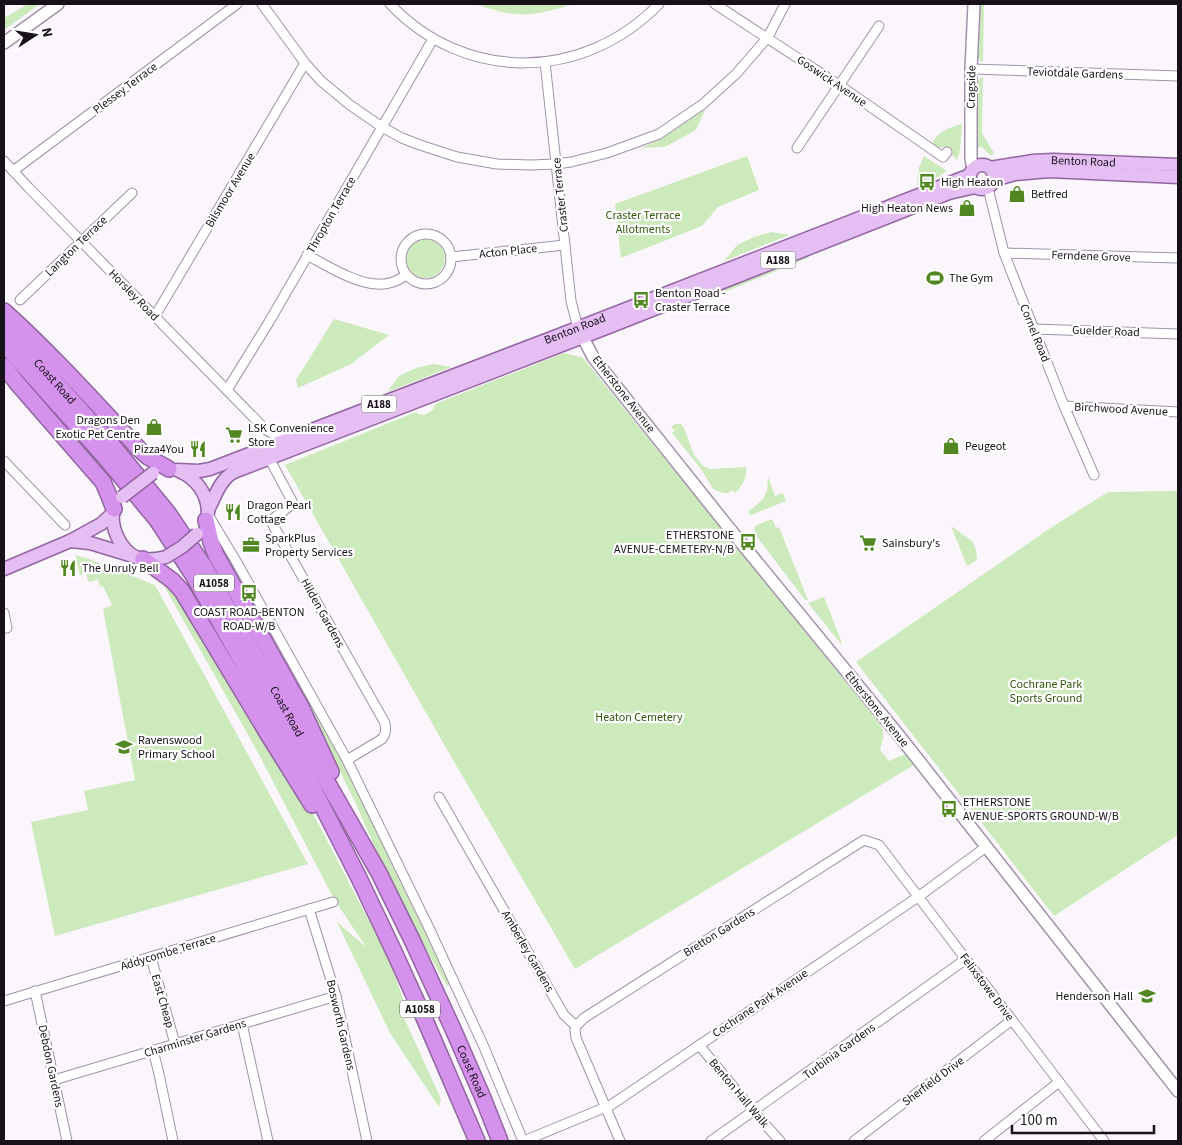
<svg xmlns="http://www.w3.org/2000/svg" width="1182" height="1145" viewBox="0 0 1182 1145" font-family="'Source Sans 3',sans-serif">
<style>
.green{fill:#cdeabc}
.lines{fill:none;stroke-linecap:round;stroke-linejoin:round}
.street-casing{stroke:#a391ab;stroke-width:11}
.secondary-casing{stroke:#a391ab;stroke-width:14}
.primary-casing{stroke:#9265a2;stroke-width:15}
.highway-casing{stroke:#9265a2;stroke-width:18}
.street{stroke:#fff;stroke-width:9}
.secondary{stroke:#fff;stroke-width:11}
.primary{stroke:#e5bef4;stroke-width:12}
.highway{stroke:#d492ec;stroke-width:15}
.primary-bridge-casing{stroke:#9265a2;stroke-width:15;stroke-linecap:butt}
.primary-bridge{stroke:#e5bef4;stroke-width:12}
.labels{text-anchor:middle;stroke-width:4.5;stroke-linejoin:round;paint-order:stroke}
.shield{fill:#fff;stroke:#5d585f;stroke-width:1}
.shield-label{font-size:11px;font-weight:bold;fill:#18111a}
.street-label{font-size:12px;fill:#18111a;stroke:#fff}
.poi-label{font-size:12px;fill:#18111a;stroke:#fff;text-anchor:start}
.park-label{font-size:12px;fill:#31580c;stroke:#fff}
</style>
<rect width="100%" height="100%" fill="#faf6fc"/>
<!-- green -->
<g class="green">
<polygon points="28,4 40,4 4,30 4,18"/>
<path d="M476,4H572C552,12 523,18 502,12C493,10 484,7 476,4Z"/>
<polygon points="978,4 984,4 983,62 980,61 977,56"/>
<polygon points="983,76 982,133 994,153 991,156 982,147 978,148 976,141 976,85 977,81"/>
<polygon points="706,108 696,130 665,147 641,148 662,138"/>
<path d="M962,124L960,151L957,160L951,154V150L947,146C941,148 937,149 932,145C935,133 950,127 962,124Z"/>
<polygon points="747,156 759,190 718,207 702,226 621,258 615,204"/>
<polygon points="924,156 947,171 938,177 917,185 919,167"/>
<polygon points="772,232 790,235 724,261 737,245 754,237"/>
<circle cx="425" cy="258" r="20"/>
<polygon points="810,253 808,258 712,297 706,296 706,293"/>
<polygon points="334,319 389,335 351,364 298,388 296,380"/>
<path d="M564,353L583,358L880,724C886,734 883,738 880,750L889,761L905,754L914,765L575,969L445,746L285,465L416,412L418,414L424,415L433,410L435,404Z"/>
<polygon points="434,364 452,367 387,392 399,376 416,368"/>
<path d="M675,424H681L684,428L694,455L703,466L710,469L746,467C747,478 743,485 735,493L733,490L728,493H723L713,489L701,469L672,433L675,431L671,427Z"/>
<polygon points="768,477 775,496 783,493 786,501 751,515 748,512 763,499 767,491"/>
<polygon points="1178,491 1178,835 1054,916 856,662 1052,527 1108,492"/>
<polygon points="772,519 776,528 779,527 808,600 805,600 754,533 755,526"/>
<polygon points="951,526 972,541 976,549 977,560 967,566"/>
<polygon points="75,555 89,559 155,585 308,864 55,936 31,822 88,810 84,791 135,780 103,609 112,605 103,586 100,587 98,579 91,582 88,581 86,573 80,575"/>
<polygon points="159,577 168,583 310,808 390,961 410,1019 400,1009 441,1099 439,1107 390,1033 337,922 366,947 334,899 256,749"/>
<polygon points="824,597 842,643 841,644 808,603"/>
<path d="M307,695C359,790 405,887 450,984L447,986L425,948L375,848L356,804L331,753L302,698Z"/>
</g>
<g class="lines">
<!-- street casing -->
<g class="street-casing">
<g id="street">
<polyline points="262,4 305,63 321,81 350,105 382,127 402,138 420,145 457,157 497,164 531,165 556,164 571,162 607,153 659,134 703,104 736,74 768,37 785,4"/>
<path d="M390,4C465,83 583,82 659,4"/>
<polyline points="715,4 839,85 943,157 947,152"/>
<polyline points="545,62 571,301 578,328"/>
<polyline points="971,69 1178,76"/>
<polyline points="797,148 879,26"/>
<polyline points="4,161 29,188 265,429 273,434 286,439"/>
<polyline points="13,171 237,4"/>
<polyline points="988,188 1004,253 1064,406 1094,475"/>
<circle cx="426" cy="259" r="25"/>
<polyline points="1004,253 1178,258"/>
<path d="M307,255C326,265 356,284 377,284C388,285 398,281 406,275"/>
<polyline points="451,257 565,245"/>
<polyline points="20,300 132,193"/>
<polyline points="155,316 305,63"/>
<polyline points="1034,329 1178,334"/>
<polyline points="227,390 269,322 433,39"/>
<polyline points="1064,406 1178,412"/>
<path d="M269,458L292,501L290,506L274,518L273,525L385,723C386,730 386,734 382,739L347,760"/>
<polyline points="4,461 65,525"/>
<polyline points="209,516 236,561 347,760 429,928 484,1047 523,1141"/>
<polyline points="4,613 7,628"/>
<polyline points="439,797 564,1015 576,1026"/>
<polyline points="309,909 336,996 367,1141"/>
<polyline points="151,957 175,1044"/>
<polyline points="35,991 67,1141"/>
<polyline points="4,1001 333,902"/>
<polyline points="242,1024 268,1141"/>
<polyline points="576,1026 584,1018 864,840 879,845 1104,1141"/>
<polyline points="576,1026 575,1030 576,1038 620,1141"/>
<polyline points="699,1045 754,1112 780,1141"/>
<polyline points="153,1050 159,1074 173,1141"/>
<polyline points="54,1080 336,996"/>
<polyline points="524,1141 611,1105 918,897 986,847"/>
<polyline points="711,1141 966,959"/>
<polyline points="854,1141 1012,1020"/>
<polyline points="984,1141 1059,1082"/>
</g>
</g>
<!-- secondary casing -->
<g class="secondary-casing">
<g id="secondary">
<polyline points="4,43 58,4"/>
<polyline points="973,169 971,159 971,69 974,4"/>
<polyline points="579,330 593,357 600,366 725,523 901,738 1178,1091"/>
</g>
</g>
<!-- primary casing -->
<g class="primary-casing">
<g id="primary">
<circle cx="982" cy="177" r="12"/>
<path id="s1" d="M990,168L1033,161L1053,160L1178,165"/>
<polyline points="994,180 1015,174 1049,171 1178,177"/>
<path id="s2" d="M177,470L199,471L210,469L554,337L970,175"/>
<path d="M179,471C196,478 208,494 208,513"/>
<path d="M114,509C109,526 121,552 138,558C147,561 157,559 166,557"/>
<path d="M208,510C215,497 220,479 234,472L609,327L949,193L975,187"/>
<polyline points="70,541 90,543 133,556"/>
<polyline points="4,569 70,541 101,524 112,514"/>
</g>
</g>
<!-- highway casing -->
<g class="highway-casing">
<g id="highway">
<path d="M4,311C52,354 95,402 139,449L148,457L169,469"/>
<path id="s3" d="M4,325L113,446L168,513L204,566L379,873L412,940L453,1029L483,1098L500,1141"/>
<polyline points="4,344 103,455 157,520 193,575 308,778 359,878 396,956 425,1020 477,1141"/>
<polyline points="4,366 17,383 103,482 109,496 114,509"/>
<polyline points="206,520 211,542 216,555 301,707 331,772"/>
<polyline points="143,559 173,581 182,591 266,731 312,805"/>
</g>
</g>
<!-- street -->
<use href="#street" class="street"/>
<!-- secondary -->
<use href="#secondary" class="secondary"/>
<!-- primary -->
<use href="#primary" class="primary"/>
<!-- highway -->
<use href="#highway" class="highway"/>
<!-- primary-bridge casing -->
<g class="primary-bridge-casing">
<g id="primary-bridge">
<polyline points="122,497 153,473"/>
<polyline points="166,557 182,547 197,534"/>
</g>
</g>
<!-- primary-bridge -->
<use href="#primary-bridge" class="primary-bridge"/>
</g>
<!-- icons -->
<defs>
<g id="bus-bare" transform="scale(1.35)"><path d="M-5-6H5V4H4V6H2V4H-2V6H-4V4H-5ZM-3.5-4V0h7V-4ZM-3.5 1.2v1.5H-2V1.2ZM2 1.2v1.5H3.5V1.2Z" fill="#518720" stroke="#fff" stroke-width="2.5" paint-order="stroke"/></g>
<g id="shop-bare" transform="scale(1.35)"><path d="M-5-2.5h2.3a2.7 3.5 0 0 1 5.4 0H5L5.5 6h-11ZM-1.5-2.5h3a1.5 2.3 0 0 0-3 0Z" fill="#518720" stroke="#fff" stroke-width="2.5" paint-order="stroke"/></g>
<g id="stadium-bare" transform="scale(1.35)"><path d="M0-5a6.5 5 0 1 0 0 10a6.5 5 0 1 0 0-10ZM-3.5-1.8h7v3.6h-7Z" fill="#518720" stroke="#fff" stroke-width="2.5" paint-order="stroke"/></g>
<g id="supermarket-bare" transform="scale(1.35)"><path d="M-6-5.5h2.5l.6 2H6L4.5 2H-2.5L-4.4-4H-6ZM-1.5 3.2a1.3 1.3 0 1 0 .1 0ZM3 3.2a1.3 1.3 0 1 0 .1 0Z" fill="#518720" stroke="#fff" stroke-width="2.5" paint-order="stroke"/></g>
<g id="restaurant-bare" transform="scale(1.35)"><path d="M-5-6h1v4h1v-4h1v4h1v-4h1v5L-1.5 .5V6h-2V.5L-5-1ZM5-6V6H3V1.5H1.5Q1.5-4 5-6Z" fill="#518720" stroke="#fff" stroke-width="2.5" paint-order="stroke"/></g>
<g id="office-bare" transform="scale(1.35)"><path d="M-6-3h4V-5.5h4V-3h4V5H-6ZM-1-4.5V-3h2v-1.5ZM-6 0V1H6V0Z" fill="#518720" stroke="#fff" stroke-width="2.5" paint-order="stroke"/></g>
<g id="school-bare" transform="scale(1.35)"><path d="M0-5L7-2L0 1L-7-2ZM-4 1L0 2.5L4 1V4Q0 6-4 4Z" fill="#518720" stroke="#fff" stroke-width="2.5" paint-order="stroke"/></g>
<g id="university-bare" transform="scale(1.35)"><path d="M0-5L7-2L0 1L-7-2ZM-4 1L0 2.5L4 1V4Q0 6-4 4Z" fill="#518720" stroke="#fff" stroke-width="2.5" paint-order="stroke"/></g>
</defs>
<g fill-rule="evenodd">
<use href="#bus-bare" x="927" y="182"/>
<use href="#shop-bare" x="1017" y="194"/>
<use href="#shop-bare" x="967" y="208"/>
<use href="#stadium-bare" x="935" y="278"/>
<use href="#bus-bare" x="641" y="300"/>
<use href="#shop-bare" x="154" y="427"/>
<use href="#supermarket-bare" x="234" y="435"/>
<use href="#shop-bare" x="951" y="446"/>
<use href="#restaurant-bare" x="198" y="449"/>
<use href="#restaurant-bare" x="233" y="512"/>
<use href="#bus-bare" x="748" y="542"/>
<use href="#supermarket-bare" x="868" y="543"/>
<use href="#office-bare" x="251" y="545"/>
<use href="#restaurant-bare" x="68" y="568"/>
<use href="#bus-bare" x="249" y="593"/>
<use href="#school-bare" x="124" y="747"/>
<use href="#bus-bare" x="949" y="809"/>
<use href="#university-bare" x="1147" y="996"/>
</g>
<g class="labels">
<!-- shield labels -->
<g class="shield">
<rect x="760.5" y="251.5" width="35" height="17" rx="4"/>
<rect x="361.5" y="395.5" width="35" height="17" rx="4"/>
<rect x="194" y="574.5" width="40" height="17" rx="4"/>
<rect x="400" y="1000.5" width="40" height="17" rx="4"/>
</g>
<g class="shield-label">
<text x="778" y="264">A188</text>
<text x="379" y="408">A188</text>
<text x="214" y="587">A1058</text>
<text x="420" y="1013">A1058</text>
</g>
<!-- street labels -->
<g class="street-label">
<text transform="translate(1075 73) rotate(2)" y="4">Teviotdale Gardens</text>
<text transform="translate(832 81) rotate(34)" y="4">Goswick Avenue</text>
<text transform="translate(971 87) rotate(-89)" y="4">Cragside</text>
<text transform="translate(125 88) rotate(-37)" y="4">Plessey Terrace</text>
<text dy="4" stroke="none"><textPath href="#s1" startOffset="94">Benton Road</textPath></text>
<text transform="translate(230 190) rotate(-59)" y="4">Bilsmoor Avenue</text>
<text transform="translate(560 195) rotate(-96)" y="4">Craster Terrace</text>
<text transform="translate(331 215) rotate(-60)" y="4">Thropton Terrace</text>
<text transform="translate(76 246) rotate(-44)" y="4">Langton Terrace</text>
<text transform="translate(508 251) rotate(-6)" y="4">Acton Place</text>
<text transform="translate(1091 256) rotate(2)" y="4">Ferndene Grove</text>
<text transform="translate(134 295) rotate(46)" y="4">Horsley Road</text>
<text dy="4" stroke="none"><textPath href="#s2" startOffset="424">Benton Road</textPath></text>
<text transform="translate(1106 331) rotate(2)" y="4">Guelder Road</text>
<text transform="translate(1035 333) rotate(68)" y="4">Cornel Road</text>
<text dy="4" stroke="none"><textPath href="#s3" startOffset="76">Coast Road</textPath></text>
<text transform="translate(624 394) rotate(52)" y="4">Etherstone Avenue</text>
<text transform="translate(1121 409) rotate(3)" y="4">Birchwood Avenue</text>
<text transform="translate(323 613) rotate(61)" y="4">Hilden Gardens</text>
<text transform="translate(877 709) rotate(51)" y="4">Etherstone Avenue</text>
<text dy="4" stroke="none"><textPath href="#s3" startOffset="481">Coast Road</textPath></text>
<text transform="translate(719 932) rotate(-32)" y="4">Bretton Gardens</text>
<text transform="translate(528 951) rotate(60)" y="4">Amberley Gardens</text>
<text transform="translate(168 952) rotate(-17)" y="4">Addycombe Terrace</text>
<text transform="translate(987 987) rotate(53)" y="4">Felixstowe Drive</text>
<text transform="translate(163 1001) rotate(74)" y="4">East Cheap</text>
<text transform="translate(760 1003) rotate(-34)" y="4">Cochrane Park Avenue</text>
<text transform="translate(341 1025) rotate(77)" y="4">Bosworth Gardens</text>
<text transform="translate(195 1038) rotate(-17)" y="4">Charminster Gardens</text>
<text transform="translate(839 1051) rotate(-36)" y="4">Turbinia Gardens</text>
<text transform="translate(51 1066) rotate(78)" y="4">Debdon Gardens</text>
<text dy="4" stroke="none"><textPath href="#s3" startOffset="886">Coast Road</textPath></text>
<text transform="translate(933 1081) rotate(-37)" y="4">Sherfield Drive</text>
<text transform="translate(739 1093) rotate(50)" y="4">Benton Hall Walk</text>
</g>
<!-- poi labels -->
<g class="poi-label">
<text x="941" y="186">High Heaton</text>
<text x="1031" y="198">Betfred</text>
<text x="953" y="212" text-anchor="end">High Heaton News</text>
<text x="949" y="282">The Gym</text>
<text x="655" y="297">Benton Road -<tspan x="655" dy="14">Craster Terrace</tspan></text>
<text x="140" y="424" text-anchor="end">Dragons Den<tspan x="140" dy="14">Exotic Pet Centre</tspan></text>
<text x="248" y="432">LSK Convenience<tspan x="248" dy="14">Store</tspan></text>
<text x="965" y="450">Peugeot</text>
<text x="184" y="453" text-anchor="end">Pizza4You</text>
<text x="247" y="509">Dragon Pearl<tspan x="247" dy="14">Cottage</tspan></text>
<text x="734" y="539" text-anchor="end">ETHERSTONE<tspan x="734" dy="14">AVENUE-CEMETERY-N/B</tspan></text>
<text x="265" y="542">SparkPlus<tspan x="265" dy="14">Property Services</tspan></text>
<text x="882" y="547">Sainsbury's</text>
<text x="82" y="572">The Unruly Bell</text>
<text x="249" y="616" text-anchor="middle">COAST ROAD-BENTON<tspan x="249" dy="14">ROAD-W/B</tspan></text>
<text x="138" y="744">Ravenswood<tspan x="138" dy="14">Primary School</tspan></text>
<text x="963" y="806">ETHERSTONE<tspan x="963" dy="14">AVENUE-SPORTS GROUND-W/B</tspan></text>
<text x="1133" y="1000" text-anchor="end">Henderson Hall</text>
</g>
<!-- park labels -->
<g class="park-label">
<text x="643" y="219">Craster Terrace<tspan x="643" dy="14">Allotments</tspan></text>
<text x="1046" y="688">Cochrane Park<tspan x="1046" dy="14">Sports Ground</tspan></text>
<text x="639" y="721">Heaton Cemetery</text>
</g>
</g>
<!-- border -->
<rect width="1182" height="1145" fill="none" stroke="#18111a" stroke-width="10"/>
<!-- north arrow -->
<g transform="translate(35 35) rotate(78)" stroke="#ffffff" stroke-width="4" paint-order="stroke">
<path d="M0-4L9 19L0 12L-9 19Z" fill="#18111a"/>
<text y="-8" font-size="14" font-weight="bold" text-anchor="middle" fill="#18111a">N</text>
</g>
<!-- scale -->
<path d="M1012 1125v8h142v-8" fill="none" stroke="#18111a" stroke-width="2.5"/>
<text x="1020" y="1125" font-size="15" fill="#18111a" stroke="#ffffff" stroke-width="4" paint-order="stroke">100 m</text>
</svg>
